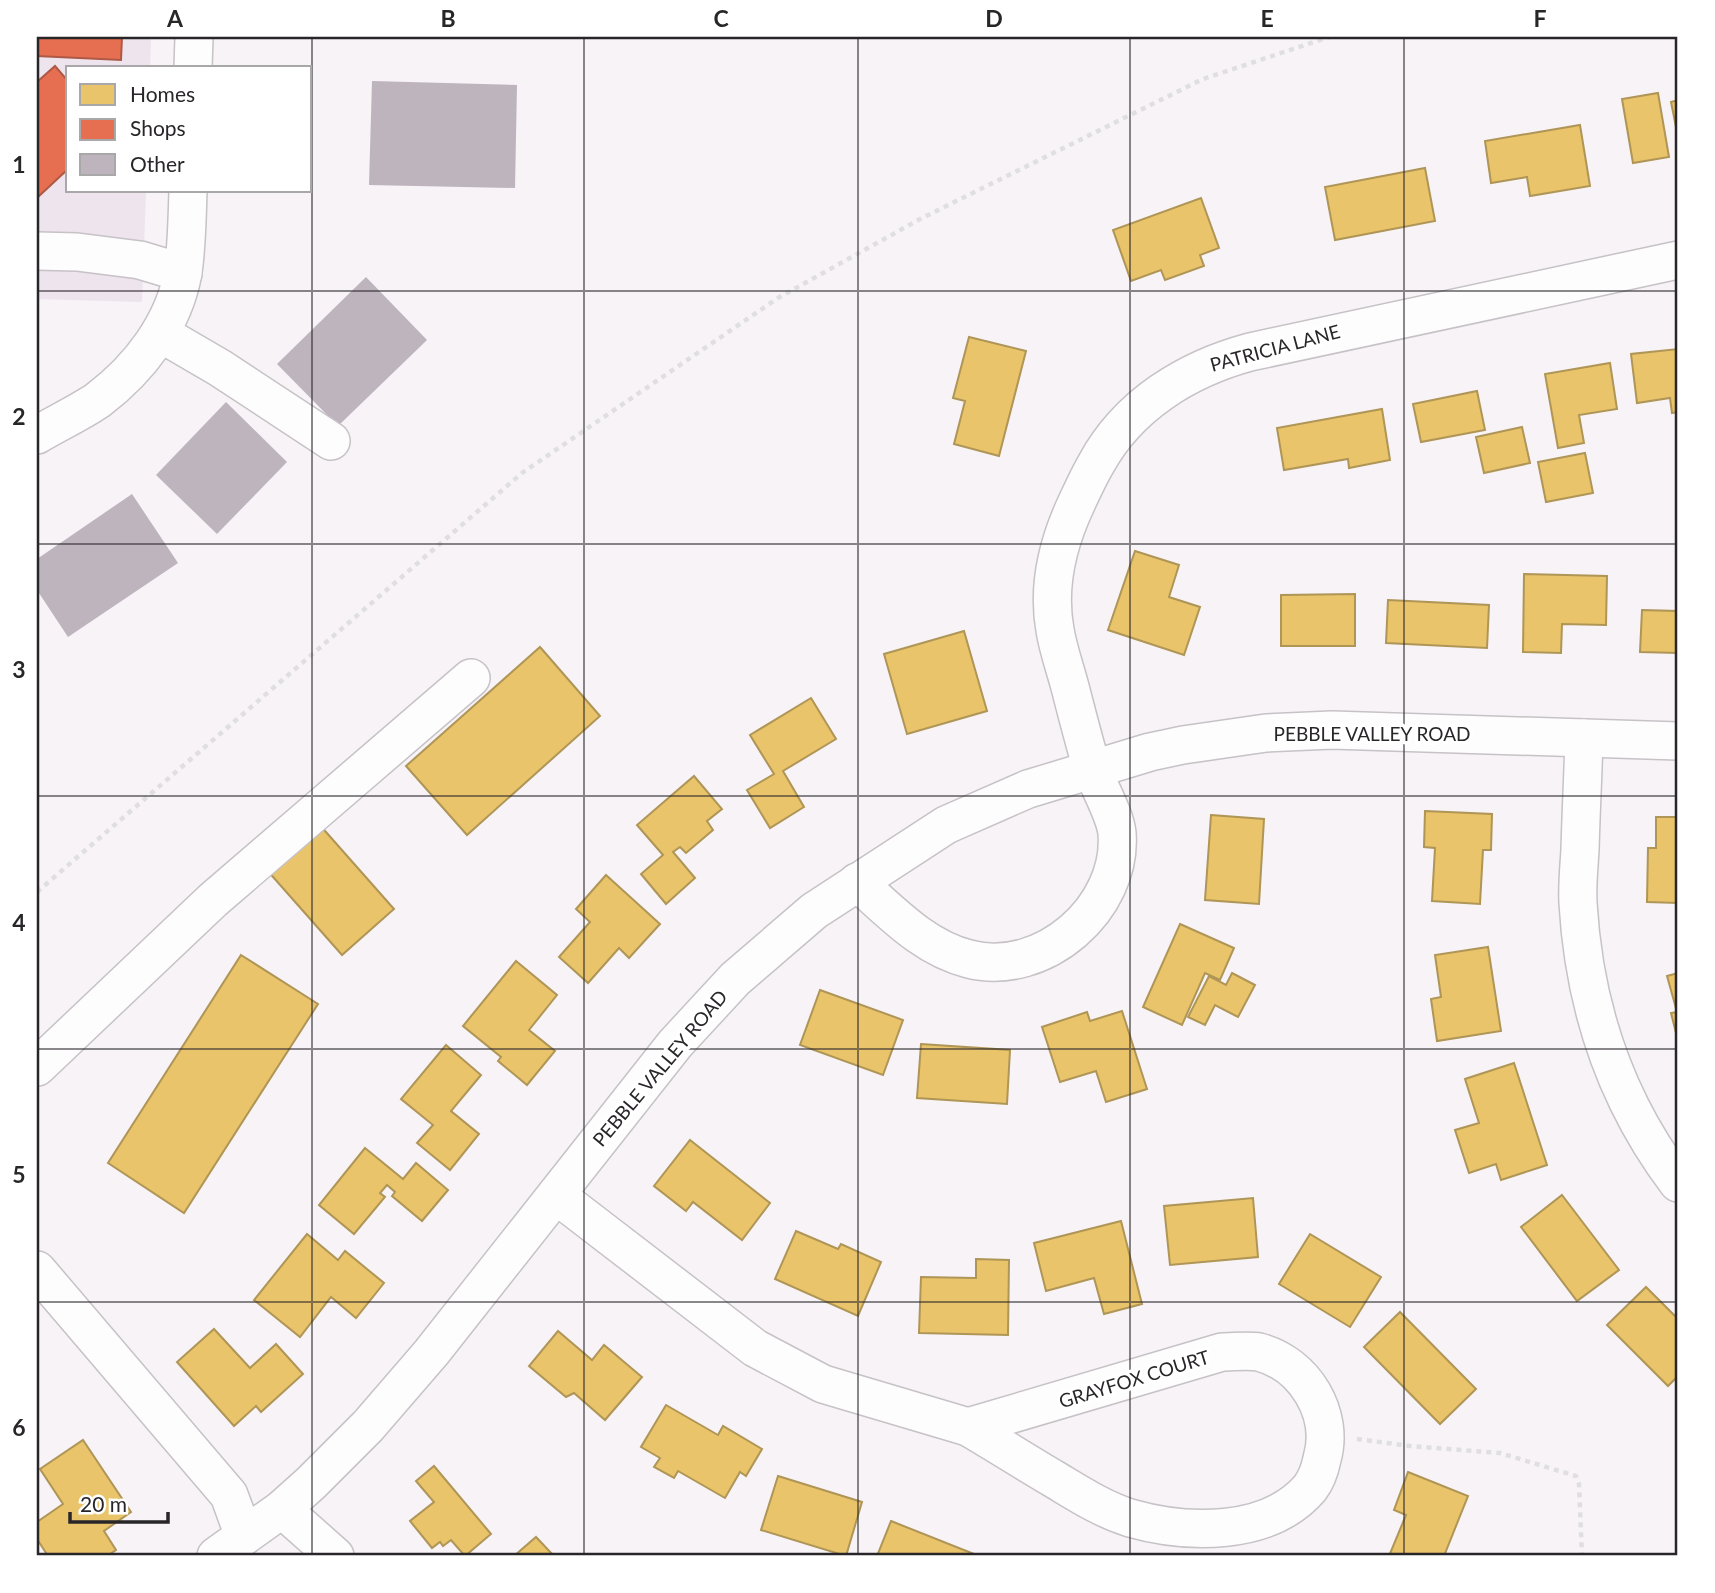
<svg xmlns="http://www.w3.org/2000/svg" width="1715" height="1593" viewBox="0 0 1715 1593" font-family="Lato,sans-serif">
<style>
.built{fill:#ede4ed}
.homes{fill:#e9c46a;stroke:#af9556;stroke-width:2}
.shops{fill:#e76f51;stroke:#ae5945;stroke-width:2}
.building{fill:#beb4be}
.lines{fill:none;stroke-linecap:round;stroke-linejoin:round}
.minor-casing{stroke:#c6c2c6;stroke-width:40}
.path{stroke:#e0dfe0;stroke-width:4.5;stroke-dasharray:5 5;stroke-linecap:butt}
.minor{stroke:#fefdfe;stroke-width:37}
.grid{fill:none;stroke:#292629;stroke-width:2;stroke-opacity:0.55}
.labels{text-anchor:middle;stroke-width:7;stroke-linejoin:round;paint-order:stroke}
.street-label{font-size:19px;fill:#292629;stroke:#fff}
.neatline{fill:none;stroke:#292629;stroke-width:2.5}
.grid-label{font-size:23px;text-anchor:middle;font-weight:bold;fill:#292629}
</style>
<rect width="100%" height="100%" fill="#f7f3f7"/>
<!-- built -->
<polygon class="built" points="37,37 151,37 150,68 68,68 68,191 146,191 142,302 37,299"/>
<!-- homes -->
<g class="homes">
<polygon points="1658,93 1669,157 1633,163 1622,99"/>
<polygon points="1678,100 1678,137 1671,102"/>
<polygon points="1580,125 1590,186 1530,196 1527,177 1491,183 1485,141"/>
<polygon points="1425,168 1435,221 1335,240 1325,187"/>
<polygon points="1201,198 1219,248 1200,255 1204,266 1165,280 1161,270 1131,281 1113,230"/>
<polygon points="969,337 1026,351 999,456 954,444 965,401 953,398"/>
<polygon points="1678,349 1678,412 1672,413 1670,398 1637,403 1631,354"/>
<polygon points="1610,363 1617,409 1579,415 1584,443 1558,448 1545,374"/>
<polygon points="1477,391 1485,430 1421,442 1413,404"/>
<polygon points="1382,409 1390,460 1349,468 1348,459 1284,470 1277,428"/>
<polygon points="1522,427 1530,463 1484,473 1476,437"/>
<polygon points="1585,453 1593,493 1546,502 1538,462"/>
<polygon points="1135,551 1179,565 1169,597 1200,607 1184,655 1108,630"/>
<polygon points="1524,574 1607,576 1606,625 1562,624 1561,653 1523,652"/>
<polygon points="1355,594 1355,646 1281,646 1281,595"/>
<polygon points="1388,600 1489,605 1487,648 1386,643"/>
<polygon points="1642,610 1678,611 1678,653 1640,652"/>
<polygon points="964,631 987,711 907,734 884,654"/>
<polygon points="540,647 600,716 467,835 406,766"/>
<polygon points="811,698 836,739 783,771 804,807 770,828 747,790 774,774 750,735"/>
<polygon points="694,776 722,809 707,821 713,830 686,853 680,847 673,852 695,878 666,904 641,874 663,855 637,825"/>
<polygon points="1425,811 1492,814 1491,850 1483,850 1480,904 1432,901 1435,848 1424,847"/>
<polygon points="1211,815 1264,819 1259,904 1205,900"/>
<polygon points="1656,817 1678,817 1678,903 1647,902 1648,848 1656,848"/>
<polygon points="318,823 394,909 342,955 266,869"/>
<polygon points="606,875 660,924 629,958 619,948 588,983 559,957 590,922 576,909"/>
<polygon points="1180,924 1234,948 1220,980 1205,973 1182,1025 1143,1007"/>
<polygon points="1488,947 1501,1031 1437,1041 1431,999 1441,997 1435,955"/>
<polygon points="241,955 318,1004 184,1213 108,1163"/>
<polygon points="516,961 557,995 529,1030 555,1051 527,1085 498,1061 501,1057 463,1026"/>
<polygon points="1232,973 1255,985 1238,1017 1215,1005 1205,1025 1188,1017 1209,976 1226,985"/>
<polygon points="1678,973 1678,1041 1671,1013 1677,1012 1667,976"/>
<polygon points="820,990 903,1020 883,1075 800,1045"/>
<polygon points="1122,1011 1147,1089 1106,1102 1096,1071 1060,1082 1042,1027 1087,1012 1090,1021"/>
<polygon points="921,1044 1010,1050 1007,1104 917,1098"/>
<polygon points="446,1045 481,1075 451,1111 479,1134 450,1170 417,1143 433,1125 401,1099"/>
<polygon points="1514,1063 1547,1165 1501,1180 1496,1164 1469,1173 1455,1130 1479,1123 1465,1079"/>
<polygon points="690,1140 770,1203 742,1240 693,1202 686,1211 654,1186"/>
<polygon points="365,1148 403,1179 416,1163 448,1190 422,1221 392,1196 395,1192 387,1185 380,1193 385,1197 354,1234 319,1205"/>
<polygon points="1562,1195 1619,1270 1577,1301 1521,1227"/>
<polygon points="1253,1198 1258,1257 1170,1265 1164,1206"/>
<polygon points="1121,1221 1142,1304 1104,1314 1094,1278 1046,1291 1034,1243"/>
<polygon points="796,1231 838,1249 841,1244 881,1262 858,1316 775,1279"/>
<polygon points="307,1234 338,1260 345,1251 384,1283 356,1318 331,1297 300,1337 254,1300"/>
<polygon points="1310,1234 1381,1277 1350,1327 1279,1284"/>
<polygon points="976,1259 1009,1260 1008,1335 919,1333 921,1277 976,1278"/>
<polygon points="1646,1287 1678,1319 1678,1376 1668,1386 1607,1325"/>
<polygon points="1400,1312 1476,1389 1440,1424 1364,1347"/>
<polygon points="214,1329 250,1368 276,1344 303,1374 261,1412 256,1406 234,1426 177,1362"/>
<polygon points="558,1331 592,1360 604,1345 642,1377 605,1420 574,1393 566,1397 529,1366"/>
<polygon points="666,1405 718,1435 723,1426 762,1449 746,1476 740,1472 725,1498 678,1471 674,1478 654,1467 660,1458 641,1447"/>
<polygon points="83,1440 131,1512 104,1531 116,1550 107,1556 48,1556 37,1539 37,1522 63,1504 40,1469"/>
<polygon points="434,1466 491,1534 465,1556 451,1540 443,1546 440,1542 432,1548 410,1521 434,1502 416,1481"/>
<polygon points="1408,1472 1468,1496 1444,1556 1389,1556 1406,1515 1394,1510"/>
<polygon points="778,1476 862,1502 846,1556 761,1530"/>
<polygon points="891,1521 979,1556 877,1556"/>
<polygon points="536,1537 554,1556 514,1556"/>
</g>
<!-- shops -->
<g class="shops">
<polygon points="37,37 122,37 121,60 37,56"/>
<polygon points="55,66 68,81 68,169 37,198 37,82"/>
</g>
<!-- building -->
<g class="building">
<polygon points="372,81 517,85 515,188 369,185"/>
<polygon points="366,277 427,340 338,426 277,364"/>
<polygon points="226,402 287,462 217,534 156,475"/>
<polygon points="132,494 178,563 68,637 37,590 37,559"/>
</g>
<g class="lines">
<!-- minor casing -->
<g class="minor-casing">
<g id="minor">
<polyline points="193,68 194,37"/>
<polyline points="37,251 77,252 140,260 183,273"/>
<polyline points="160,333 220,368 331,441"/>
<path d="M37,435C57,423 79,413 98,400C139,369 174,324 183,272C187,245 187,218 188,191"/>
<path d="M1584,738C1583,775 1581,812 1580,850C1579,867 1577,885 1578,903C1584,1007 1615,1100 1678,1183"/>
<path d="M857,882C891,912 924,948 969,959C1043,978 1123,908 1117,833C1115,814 1099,788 1092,768C1084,742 1077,714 1070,687C1065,668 1058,649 1055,630C1047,586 1058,542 1077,502C1083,489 1089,476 1096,464C1128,405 1187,369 1250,352L1678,260"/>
<polyline points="37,1067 213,900 471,678"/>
<polyline points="556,1195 755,1348 823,1384 968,1427"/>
<polyline points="37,1270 229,1495 244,1536"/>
<path d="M1222,1352C1233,1352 1248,1350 1259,1352C1305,1364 1335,1414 1322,1459C1320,1469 1316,1480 1310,1488C1268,1537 1186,1534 1130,1518C1102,1509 1079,1494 1054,1479C1025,1462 997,1444 968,1427Z"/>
<polyline points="282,1509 335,1556"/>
<polyline points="216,1556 282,1509 311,1483 368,1426 431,1353 675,1044 735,979 814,911 946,825 1028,789 1150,752 1183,745 1266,733 1332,730 1678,741"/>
</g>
</g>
<!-- path -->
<g class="path">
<polyline points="37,892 522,473 778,298 922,218 1203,79 1329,37"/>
<polyline points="1357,1439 1410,1446 1500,1453 1576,1476 1579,1484 1582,1556"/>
</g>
<!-- minor -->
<use href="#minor" class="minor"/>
</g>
<!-- grid -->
<path class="grid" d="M312,37V1556M584,37V1556M858,37V1556M1130,37V1556M1404,37V1556M37,291H1678M37,544H1678M37,796H1678M37,1049H1678M37,1302H1678"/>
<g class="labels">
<!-- street labels -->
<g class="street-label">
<text transform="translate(1275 348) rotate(-15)" y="7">PATRICIA LANE</text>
<text x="1372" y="741">PEBBLE VALLEY ROAD</text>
<text transform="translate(660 1068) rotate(-50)" y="7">PEBBLE VALLEY ROAD</text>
<text transform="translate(1134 1379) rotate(-17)" y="7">GRAYFOX COURT</text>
</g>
</g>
<!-- border -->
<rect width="1715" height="1593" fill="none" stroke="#ffffff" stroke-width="77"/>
<!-- legend -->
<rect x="66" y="66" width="245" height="126" fill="#ffffff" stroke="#a9a8a9" stroke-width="2"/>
<rect x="80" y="84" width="35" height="21" fill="#e9c46a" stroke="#a9a8a9" stroke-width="2"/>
<text x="130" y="102" font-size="21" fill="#292629">Homes</text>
<rect x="80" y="119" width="35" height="21" fill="#e76f51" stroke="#a9a8a9" stroke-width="2"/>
<text x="130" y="136" font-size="21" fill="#292629">Shops</text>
<rect x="80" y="154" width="35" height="21" fill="#beb4be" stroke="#a9a8a9" stroke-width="2"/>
<text x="130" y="172" font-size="21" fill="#292629">Other</text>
<!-- scale -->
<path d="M70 1512v10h98v-10" fill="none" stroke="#292629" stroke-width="3.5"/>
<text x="80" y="1512" font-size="21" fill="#292629" stroke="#ffffff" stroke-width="5" paint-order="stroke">20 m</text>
<rect x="38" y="38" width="1638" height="1516" class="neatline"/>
<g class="grid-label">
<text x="175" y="27">A</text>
<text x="448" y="27">B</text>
<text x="721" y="27">C</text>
<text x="994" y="27">D</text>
<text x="1267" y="27">E</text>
<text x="1540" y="27">F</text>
<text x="19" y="173">1</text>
<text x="19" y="425">2</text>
<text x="19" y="678">3</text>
<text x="19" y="931">4</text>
<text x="19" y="1183">5</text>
<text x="19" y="1436">6</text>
</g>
</svg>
